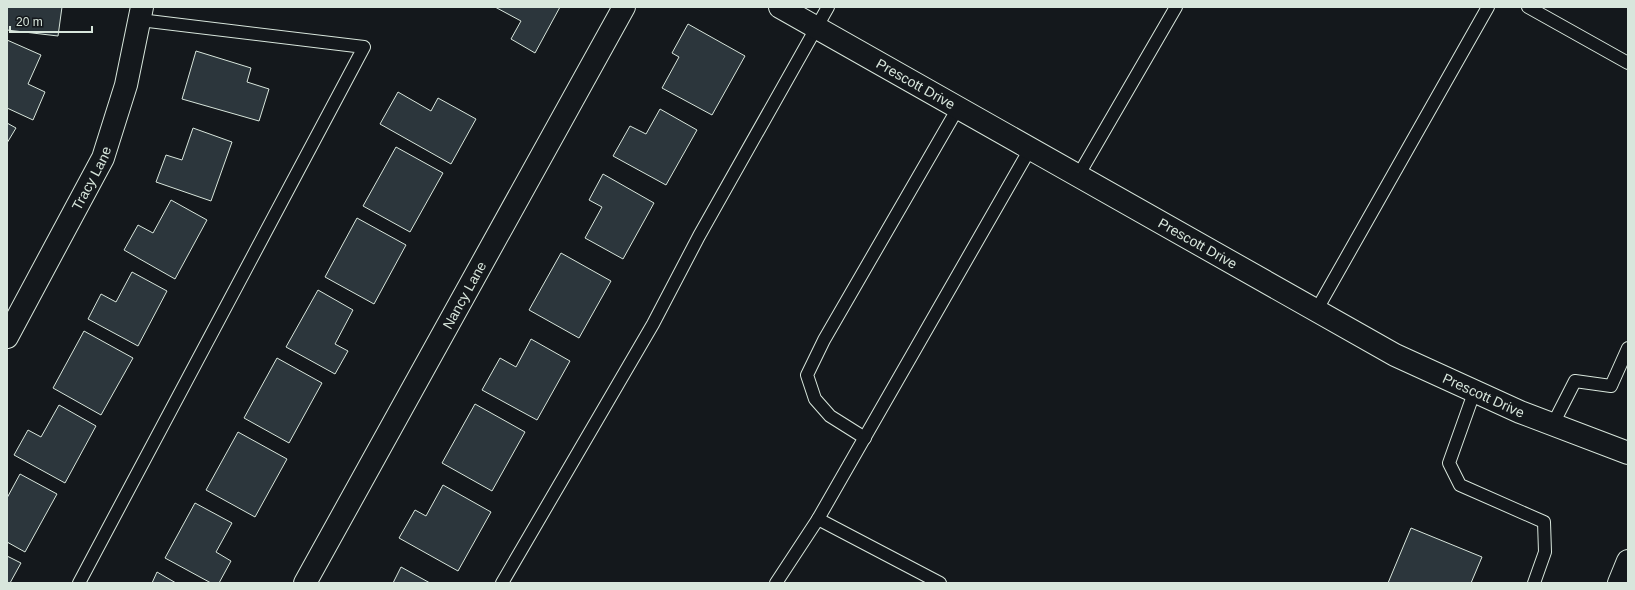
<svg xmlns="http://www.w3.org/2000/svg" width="1635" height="590" viewBox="0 0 1635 590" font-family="Helvetica,sans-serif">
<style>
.building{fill:#2c363c;stroke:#d8e6dc}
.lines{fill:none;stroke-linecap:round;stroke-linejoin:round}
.lane-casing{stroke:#d8e6dc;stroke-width:14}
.street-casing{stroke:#d8e6dc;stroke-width:24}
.secondary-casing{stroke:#d8e6dc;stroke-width:24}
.lane{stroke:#14181c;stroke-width:12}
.street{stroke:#14181c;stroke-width:22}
.secondary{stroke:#14181c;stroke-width:22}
.labels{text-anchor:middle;stroke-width:3;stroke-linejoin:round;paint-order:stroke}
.street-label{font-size:14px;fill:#d8e6dc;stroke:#14181c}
</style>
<rect width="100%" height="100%" fill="#14181c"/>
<!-- building -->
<g class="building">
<polygon points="7,7 62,7 58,36 7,30"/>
<polygon points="495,7 560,7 535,53 511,39 521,21"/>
<polygon points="688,24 745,56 712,115 662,88 679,57 672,53"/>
<polygon points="7,40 41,55 28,84 45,92 33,120 7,108"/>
<polygon points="196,51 251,68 247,82 269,89 259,121 182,99"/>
<polygon points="398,92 431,111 438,98 476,119 451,164 380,124"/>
<polygon points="660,109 697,130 666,185 613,156 630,126 646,134"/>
<polygon points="7,123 16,128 7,143"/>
<polygon points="193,128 232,142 211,201 156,182 166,155 182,160"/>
<polygon points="396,147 443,173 410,232 363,206"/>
<polygon points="603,174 654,203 623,259 585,238 602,207 589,200"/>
<polygon points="171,200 207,220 175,279 124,250 138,225 153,233"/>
<polygon points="357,218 406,245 374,304 325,277"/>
<polygon points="561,253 611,281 579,338 529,310"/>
<polygon points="132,272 167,291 138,346 88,319 101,294 116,302"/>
<polygon points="318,290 353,310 335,344 348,351 335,374 286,347"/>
<polygon points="84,331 133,358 101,415 53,388"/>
<polygon points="531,339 570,361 537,420 482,390 500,358 516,367"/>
<polygon points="277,358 322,383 289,443 244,418"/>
<polygon points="475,404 525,432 492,491 442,463"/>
<polygon points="59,405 96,426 65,483 14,455 28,430 41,437"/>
<polygon points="238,432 287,459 255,517 206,490"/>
<polygon points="20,474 57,494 25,552 7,542 7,498"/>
<polygon points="443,485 491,512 458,571 399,538 415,510 426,516"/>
<polygon points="195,503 232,523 216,552 231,561 219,583 211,583 165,558"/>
<polygon points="1411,528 1482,557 1471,583 1388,583"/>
<polygon points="7,556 21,563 10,583 7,583"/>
<polygon points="401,567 430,583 393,583"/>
<polygon points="157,572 176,583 152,583"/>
</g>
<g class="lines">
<!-- lane casing -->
<g class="lane-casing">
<g id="lane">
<polyline points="1528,7 1628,63"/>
<polyline points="1078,176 1176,7"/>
<polyline points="1316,311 1488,7"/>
<polyline points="1475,390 1449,463 1460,485 1544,522 1545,552 1534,583"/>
<polyline points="1553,424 1575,381 1611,386 1628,348"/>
<polyline points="865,438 830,416 815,399 807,375 824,340 958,108"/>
<polyline points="818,519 940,583"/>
<polyline points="79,583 364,47 140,20"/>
<polyline points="502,583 653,324 699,236 828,7"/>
<polyline points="776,583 818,519 1030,149"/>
</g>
</g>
<!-- street casing -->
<g class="street-casing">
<g id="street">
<path id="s1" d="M7,337L103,158L126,85L142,7"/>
<path id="s2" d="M305,583L624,7"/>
</g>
</g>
<!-- secondary casing -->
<g class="secondary-casing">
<g id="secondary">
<path id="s3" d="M780,7L1395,355L1520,412L1628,453"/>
<polyline points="1619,583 1628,561"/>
</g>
</g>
<!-- lane -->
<use href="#lane" class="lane"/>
<!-- street -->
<use href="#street" class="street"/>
<!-- secondary -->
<use href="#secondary" class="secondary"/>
</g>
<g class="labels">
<!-- street labels -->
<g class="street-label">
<text dy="5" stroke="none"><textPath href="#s3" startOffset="156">Prescott Drive</textPath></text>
<text dy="5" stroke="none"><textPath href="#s1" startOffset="180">Tracy Lane</textPath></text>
<text dy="5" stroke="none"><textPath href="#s3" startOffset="480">Prescott Drive</textPath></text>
<text dy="5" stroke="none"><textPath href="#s2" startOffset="329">Nancy Lane</textPath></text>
<text dy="5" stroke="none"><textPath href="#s3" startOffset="804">Prescott Drive</textPath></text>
</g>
</g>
<!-- border -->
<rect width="1635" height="590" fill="none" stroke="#d8e6dc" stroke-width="16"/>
<!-- scale -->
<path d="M10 26v6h82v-6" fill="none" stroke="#d8e6dc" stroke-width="2"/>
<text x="16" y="26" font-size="12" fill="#d8e6dc" stroke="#14181c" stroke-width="3" paint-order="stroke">20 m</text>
</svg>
